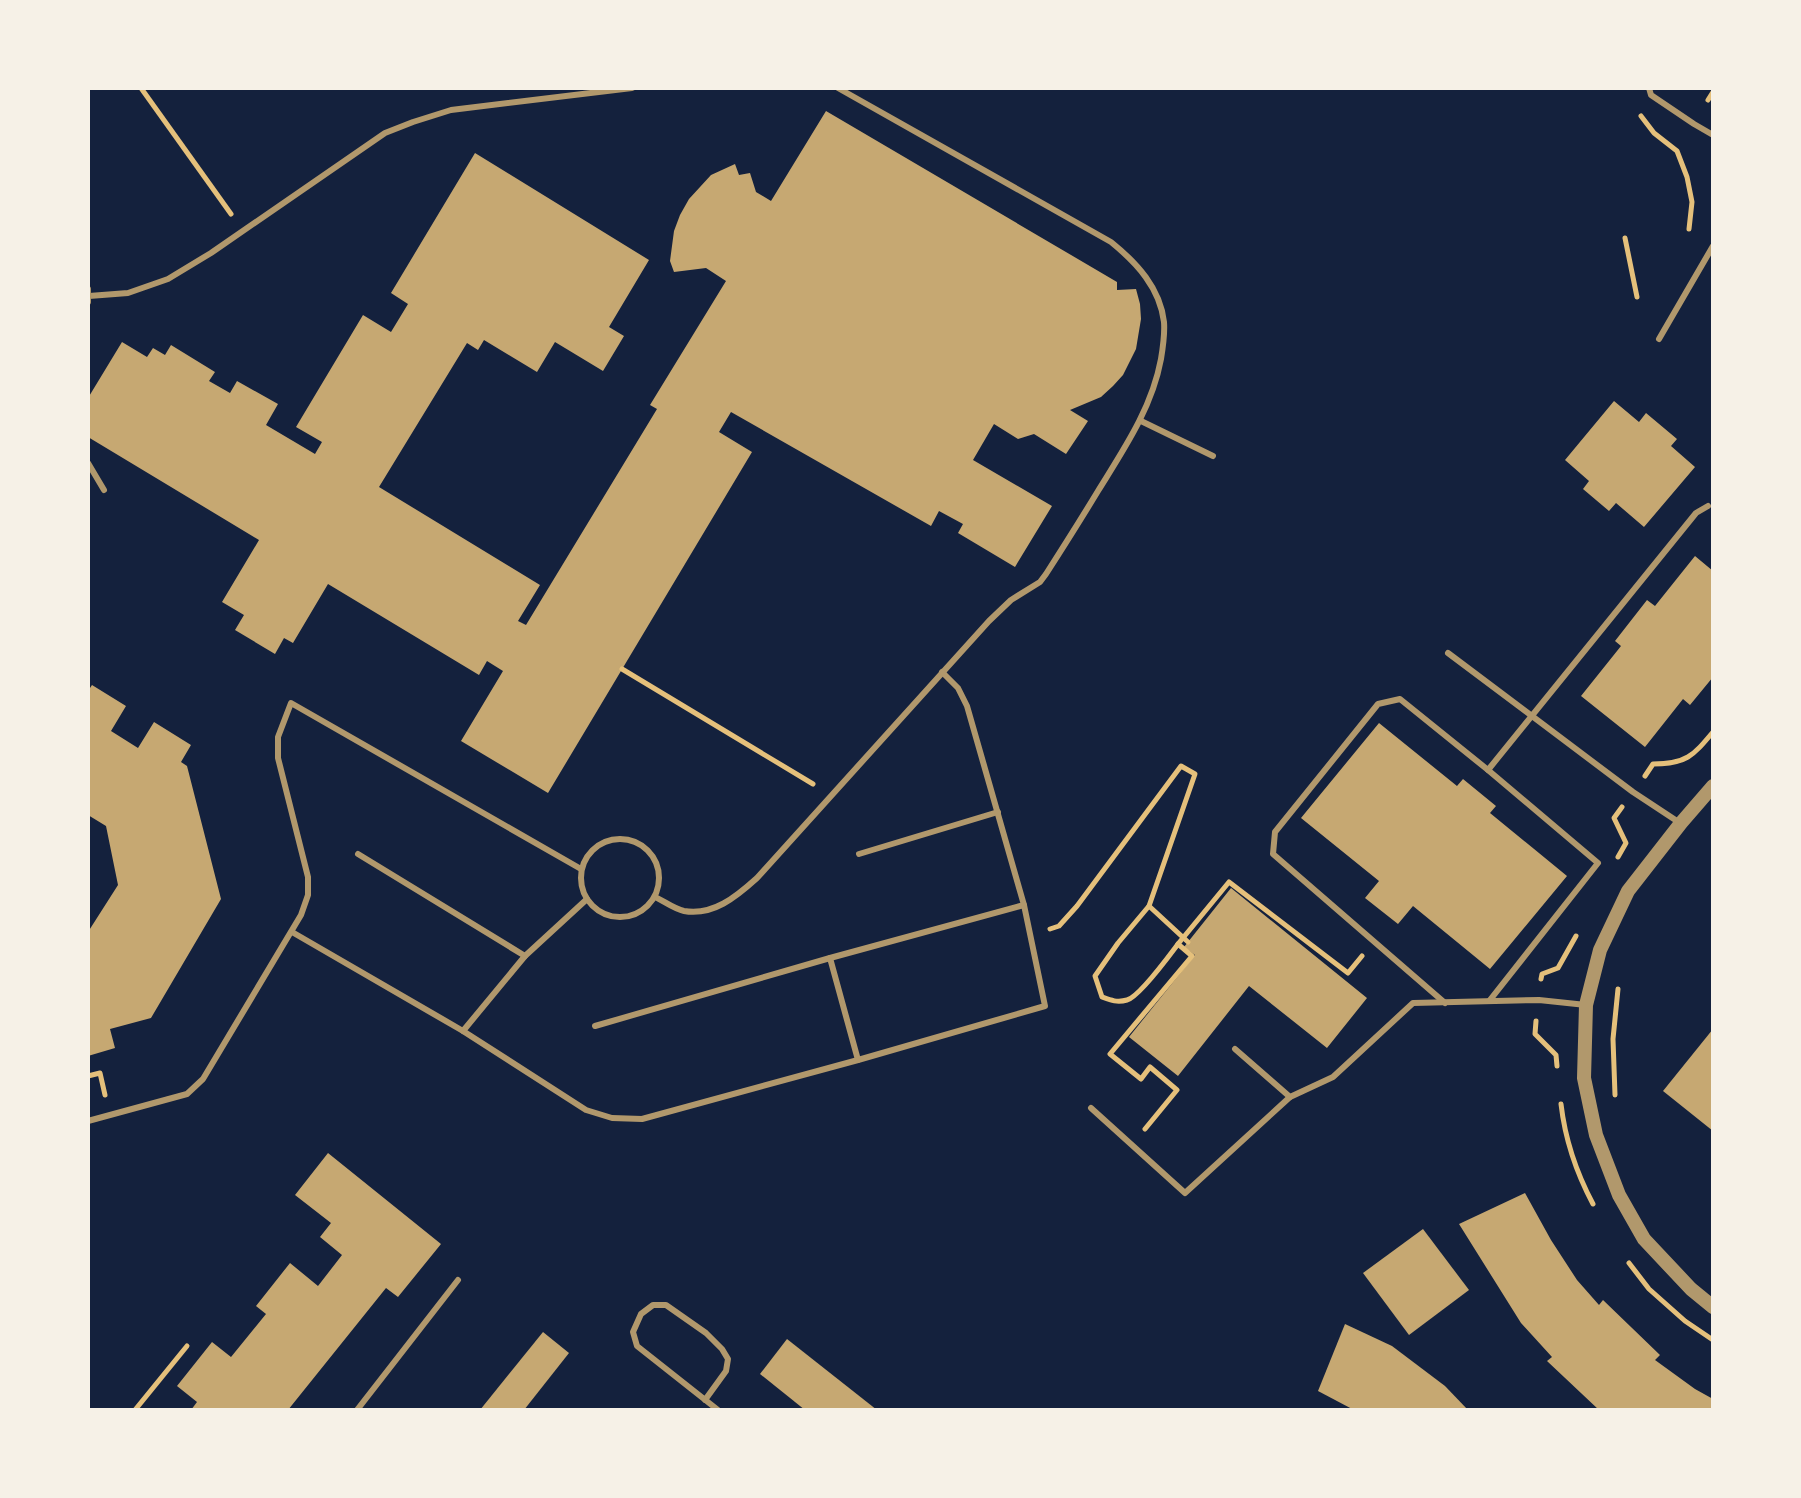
<svg xmlns="http://www.w3.org/2000/svg" width="1801" height="1498" viewBox="0 0 1801 1498" font-family="'Titillium Web',sans-serif">
<style>
.building{fill:#c6a872}
.lines{fill:none;stroke-linecap:round;stroke-linejoin:round}
.path{stroke:#e5c07b;stroke-width:5}
.service{stroke:#b1986c;stroke-width:6}
.tertiary{stroke:#b1986c;stroke-width:14}
</style>
<rect width="100%" height="100%" fill="#14213d"/>
<!-- building -->
<g class="building">
<polygon points="826,111 1117,282 1117,290 1136,289 1140,304 1141,319 1136,349 1123,375 1113,386 1101,397 1070,410 1088,421 1066,454 1034,434 1018,439 994,424 973,460 1052,506 1015,567 958,533 963,524 939,511 931,526 731,412 719,432 752,452 548,793 461,741 503,671 487,661 479,675 328,584 293,643 284,638 275,654 235,630 244,615 222,602 259,540 88,437 88,398 122,342 147,357 153,348 165,355 171,345 215,372 209,381 230,393 237,381 278,404 266,425 315,454 322,442 296,427 363,315 391,332 408,304 391,293 475,153 649,260 609,327 624,336 603,371 555,342 537,372 484,340 478,350 467,343 379,487 540,585 518,621 526,625 657,409 650,405 726,281 706,268 674,272 670,261 674,231 680,215 689,199 711,175 735,164 739,175 750,173 756,192 771,201"/>
<polygon points="1614,401 1639,422 1646,413 1677,439 1671,446 1695,467 1644,527 1616,503 1609,511 1583,489 1589,481 1565,460"/>
<polygon points="1695,556 1713,571 1713,677 1690,705 1683,699 1645,747 1581,696 1621,646 1615,641 1647,600 1655,606"/>
<polygon points="92,685 126,706 111,731 138,748 154,722 191,745 181,762 187,766 221,899 151,1018 110,1029 115,1048 88,1056 88,932 118,885 106,826 88,815 88,691"/>
<polygon points="1379,723 1457,786 1463,779 1496,806 1490,813 1567,876 1490,969 1413,906 1398,924 1365,898 1379,881 1301,818"/>
<polygon points="1231,888 1367,998 1327,1048 1249,986 1178,1076 1129,1037 1195,955 1184,947"/>
<polygon points="1713,1029 1713,1131 1663,1091"/>
<polygon points="328,1153 441,1244 398,1297 386,1288 288,1410 191,1410 197,1402 177,1386 212,1342 231,1357 266,1314 256,1306 290,1263 318,1286 342,1255 320,1237 331,1223 295,1195"/>
<polygon points="1525,1193 1551,1240 1577,1280 1599,1305 1603,1300 1660,1355 1655,1360 1695,1389 1713,1399 1713,1410 1599,1410 1547,1361 1552,1357 1521,1323 1459,1224"/>
<polygon points="1423,1229 1469,1290 1409,1335 1363,1273"/>
<polygon points="1345,1324 1392,1346 1445,1386 1468,1410 1354,1410 1318,1391"/>
<polygon points="543,1332 569,1353 524,1410 480,1410"/>
<polygon points="787,1339 877,1410 805,1410 760,1374"/>
</g>
<g class="lines">
<!-- path -->
<g class="path">
<polyline points="141,88 231,214"/>
<polyline points="1708,100 1713,92"/>
<polyline points="1641,116 1654,133 1677,151 1687,177 1692,202 1689,229"/>
<polyline points="1625,238 1637,297"/>
<polyline points="622,669 813,784"/>
<path d="M1645,776L1653,764C1686,764 1693,756 1713,732"/>
<polyline points="1618,857 1626,843 1614,818 1622,807"/>
<polyline points="1149,906 1188,942"/>
<path d="M1050,929L1059,926L1077,906L1181,766L1195,774L1149,906L1118,943L1095,976L1102,997C1110,1000 1117,1003 1127,1000C1139,997 1169,956 1178,944"/>
<polyline points="1541,979 1542,974 1558,968 1576,936"/>
<polyline points="1536,1021 1535,1034 1556,1055 1557,1066"/>
<polyline points="88,1076 100,1073 105,1095"/>
<polyline points="1615,1095 1613,1039 1618,989"/>
<path d="M1561,1104C1565,1139 1576,1172 1593,1204"/>
<polyline points="1145,1129 1177,1090 1150,1067 1141,1079 1110,1054 1192,956 1178,944 1229,882 1348,973 1362,956"/>
<polyline points="1629,1263 1649,1289 1685,1321 1713,1340"/>
<polyline points="135,1410 187,1346"/>
</g>
<!-- service -->
<g class="service">
<polyline points="1649,88 1651,95 1694,124 1713,135"/>
<polyline points="88,289 88,302"/>
<polyline points="89,296 128,293 168,279 211,253 385,133 413,122 451,110 632,88"/>
<polyline points="1659,339 1713,246"/>
<polyline points="1141,421 1213,456"/>
<polyline points="88,463 104,490"/>
<polyline points="1448,653 1633,792 1680,823"/>
<polyline points="1488,770 1696,513 1708,506"/>
<circle cx="620" cy="878" r="39"/>
<polyline points="358,854 525,956"/>
<polyline points="859,854 998,812"/>
<path d="M655,897C664,901 674,909 684,911C713,916 736,897 757,878L989,621L1011,600L1040,582L1046,574C1064,546 1081,519 1098,491C1124,449 1152,408 1161,359C1163,347 1165,335 1164,322C1160,288 1137,263 1111,242L838,88"/>
<polyline points="292,932 463,1031 586,1110 612,1118 642,1119 858,1060 1045,1006 1024,905"/>
<polyline points="830,958 858,1060"/>
<polyline points="1445,1003 1273,854 1275,832 1378,704 1400,699 1488,770 1598,863 1490,1000"/>
<polyline points="595,1026 830,958 1024,905 967,706 958,688 942,672"/>
<polyline points="463,1031 525,956 587,899"/>
<polyline points="1235,1049 1290,1097 1333,1077 1413,1003 1539,1000 1586,1005"/>
<polyline points="1091,1108 1185,1193 1290,1097"/>
<polyline points="88,1121 187,1094 203,1079 301,915 308,895 308,877 278,758 278,737 291,703 581,869"/>
<polyline points="705,1400 726,1371 728,1359 722,1349 706,1333 666,1305 653,1305 641,1314 633,1332 637,1346 718,1410"/>
<polyline points="357,1410 458,1280"/>
</g>
<!-- tertiary -->
<polyline class="tertiary" points="1713,786 1681,823 1628,891 1600,950 1586,1005 1584,1078 1596,1135 1619,1195 1644,1239 1691,1289 1713,1307"/>
</g>
<!-- border -->
<rect width="1801" height="1498" fill="none" stroke="#f6f1e7" stroke-width="180"/>
</svg>
